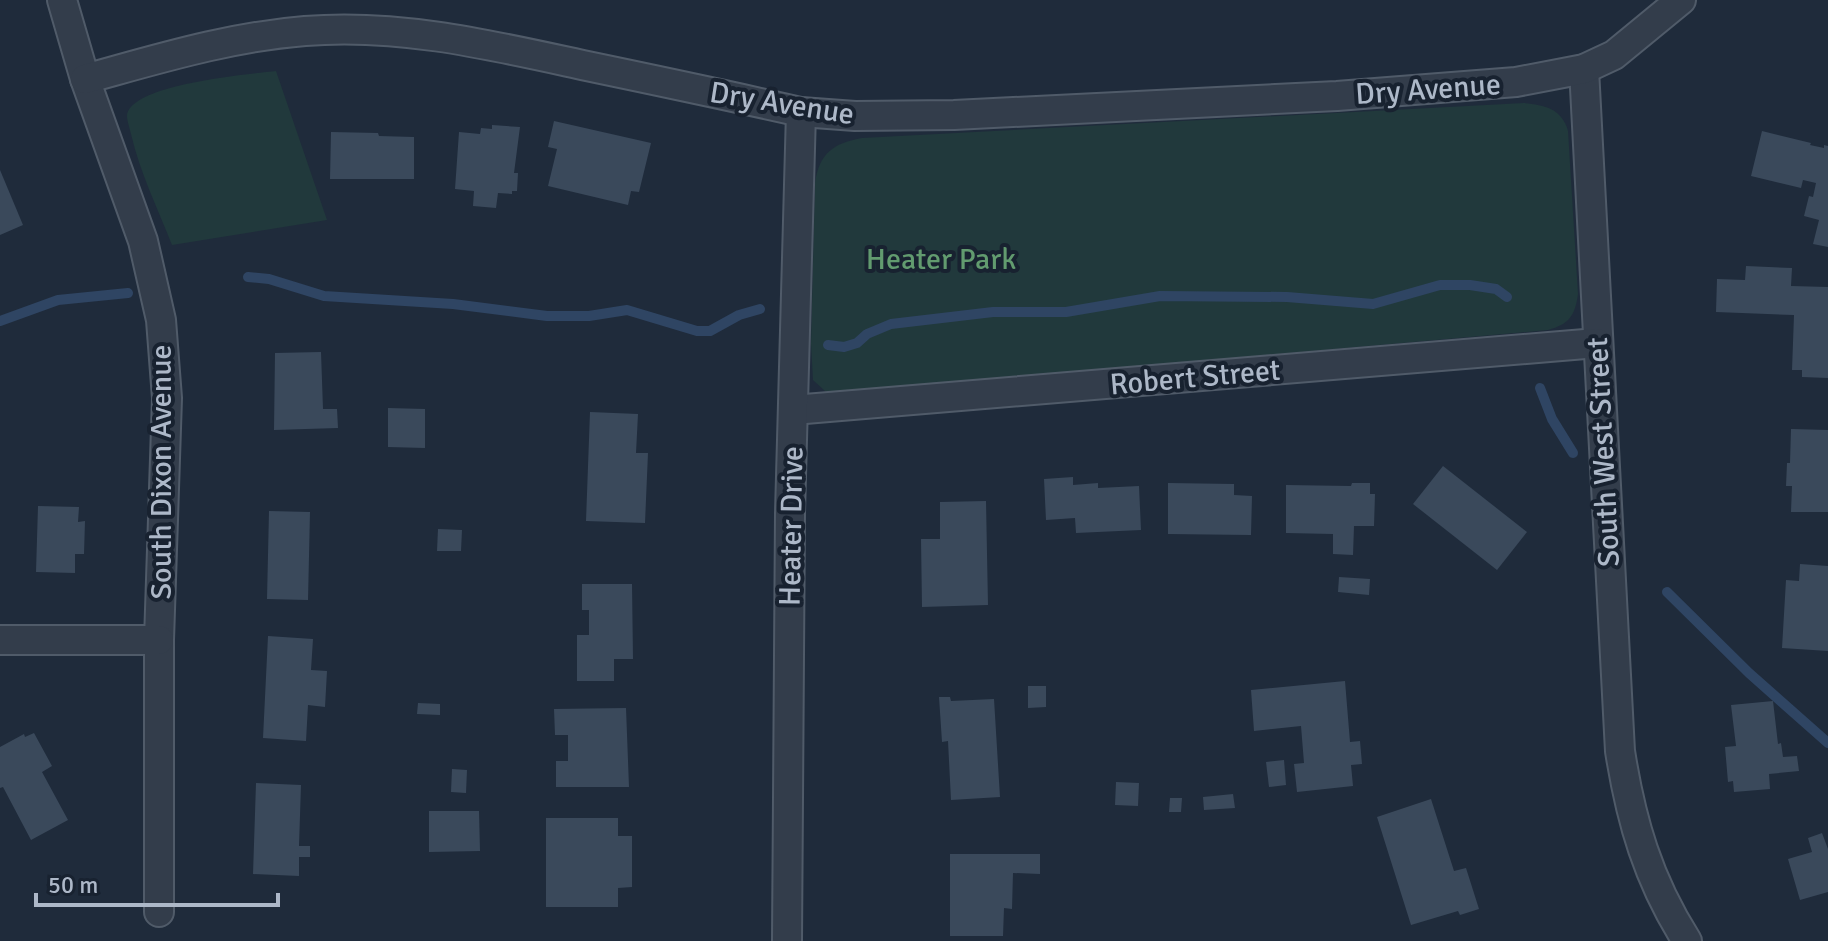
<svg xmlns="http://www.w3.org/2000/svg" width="1828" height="941" viewBox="0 0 1828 941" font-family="Signika,sans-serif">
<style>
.green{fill:#21393c}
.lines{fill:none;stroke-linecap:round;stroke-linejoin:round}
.stream{stroke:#2f4563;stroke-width:10}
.building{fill:#3a495b}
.street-casing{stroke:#505b69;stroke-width:32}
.street{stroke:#333d4b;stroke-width:28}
.labels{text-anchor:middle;stroke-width:8;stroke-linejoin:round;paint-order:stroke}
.street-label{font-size:30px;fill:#adb8c8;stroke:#182230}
.park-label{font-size:30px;fill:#629b6f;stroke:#182230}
</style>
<rect width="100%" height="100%" fill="#1f2b3b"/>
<!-- green -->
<g class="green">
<path d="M276,71L327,220L172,245C158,209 140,173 131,134C130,129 127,121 127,116C129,84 250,74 276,71Z"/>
<path d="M1524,103C1545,105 1562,109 1568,131L1578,294C1575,316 1569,324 1548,330L841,393L825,391L813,380L811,344L815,183C819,153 834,143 862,138Z"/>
</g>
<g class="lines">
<!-- stream -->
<g class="stream">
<polyline points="248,277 269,279 324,296 453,304 547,316 589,316 627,310 697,331 710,331 739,315 760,309"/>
<polyline points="0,321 58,300 128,293"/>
<polyline points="828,345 844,347 857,343 867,334 891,324 993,312 1066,312 1160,296 1287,297 1373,304 1440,285 1470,285 1496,289 1507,297"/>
<polyline points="1540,388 1552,419 1573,453"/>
<polyline points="1667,592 1749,673 1828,743"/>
</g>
</g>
<!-- building -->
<g class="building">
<polygon points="554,121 651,143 639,192 631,191 628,205 548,186 557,149 548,147"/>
<polygon points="492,125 520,127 514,173 518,173 517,191 512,191 512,194 498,193 496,208 473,206 474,191 455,189 459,132 480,134 481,128 492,129"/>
<polygon points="1762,131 1811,143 1810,145 1824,148 1824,145 1828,146 1828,247 1813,244 1819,220 1804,216 1809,196 1813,197 1816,183 1803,180 1801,188 1751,176"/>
<polygon points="331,132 378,133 379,136 414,137 414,179 330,179"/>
<polygon points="0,170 23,225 0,235"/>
<polygon points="1746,266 1792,268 1791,286 1828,287 1828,378 1802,377 1802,370 1792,370 1794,315 1716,312 1717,279 1745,280"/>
<polygon points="321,352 323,409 337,409 338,428 274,430 275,353"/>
<polygon points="388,408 425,409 425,448 388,447"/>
<polygon points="590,412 638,414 636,453 648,453 645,523 586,521"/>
<polygon points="1791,429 1828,430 1828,512 1791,512 1792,486 1786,486 1787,463 1790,463"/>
<polygon points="1443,466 1527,532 1497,570 1413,504"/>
<polygon points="1073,477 1073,485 1098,483 1098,488 1139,486 1141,530 1076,533 1075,518 1046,520 1044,479"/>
<polygon points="1168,483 1234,484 1234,495 1252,496 1251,535 1168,534"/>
<polygon points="1352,483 1370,483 1370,494 1375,494 1374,526 1354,526 1353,555 1333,554 1333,534 1286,533 1286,485 1351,486"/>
<polygon points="986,501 988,605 922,607 921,539 940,539 940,502"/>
<polygon points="38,506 79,507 78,522 85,521 84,554 75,554 75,573 36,572"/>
<polygon points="269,511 310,512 308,600 267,599"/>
<polygon points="438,529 462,530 461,551 437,551"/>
<polygon points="1800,564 1828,566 1828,651 1782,648 1786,580 1799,581"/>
<polygon points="1339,577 1370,579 1369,595 1338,592"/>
<polygon points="582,584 632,584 633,659 614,659 614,681 577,681 577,635 589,635 589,610 582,610"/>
<polygon points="268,636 313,639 311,670 327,671 325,707 308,705 306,741 263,738"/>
<polygon points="1345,681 1350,742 1360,741 1362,764 1351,765 1353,786 1297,792 1294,764 1304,763 1301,726 1254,731 1251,690"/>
<polygon points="1028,686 1046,686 1046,707 1028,708"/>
<polygon points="939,697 950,697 951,701 994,699 1000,797 951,800 948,741 942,742"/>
<polygon points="1773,701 1778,744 1781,743 1783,757 1797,756 1799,771 1769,774 1770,789 1734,792 1733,781 1728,782 1725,747 1736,746 1731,705"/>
<polygon points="418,703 440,704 440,715 417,714"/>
<polygon points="626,708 629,787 556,787 556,761 568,761 568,735 555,735 554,709"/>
<polygon points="34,733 52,766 42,772 68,820 31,840 3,787 0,788 0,747 24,734 25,737"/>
<polygon points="1284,760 1286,785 1269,787 1266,762"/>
<polygon points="452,769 467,770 466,793 451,792"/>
<polygon points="1116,782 1139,783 1138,806 1115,805"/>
<polygon points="256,783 301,785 299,846 310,846 310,857 299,857 299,876 253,874"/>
<polygon points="1233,794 1235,808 1204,810 1203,797"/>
<polygon points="1170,798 1182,798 1181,812 1169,812"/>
<polygon points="1431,799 1454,871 1466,868 1479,909 1460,915 1458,911 1411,925 1377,817"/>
<polygon points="429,811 479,811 480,851 429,852"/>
<polygon points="546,818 618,818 618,836 632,836 632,887 618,888 618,907 546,907"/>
<polygon points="1822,833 1828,849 1828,892 1800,900 1788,859 1812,852 1808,838"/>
<polygon points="950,854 1040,854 1040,874 1013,873 1012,909 1004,908 1003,936 950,936"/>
</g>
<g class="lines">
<!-- street casing -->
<g class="street-casing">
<g id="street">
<polyline points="62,0 85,79 143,241 161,320 167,398 159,640 159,912"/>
<path d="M1584,69L1620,751C1631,821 1648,880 1687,941"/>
<path d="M85,79C158,59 229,37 305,31C400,23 495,46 587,66C659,81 730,96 801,112L855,116L954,115L1337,96L1516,82L1584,69L1614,55L1681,0"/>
<polyline points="793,410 1597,343"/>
<polyline points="0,640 159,640"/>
<polyline points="787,941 790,513 801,112"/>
</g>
</g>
<!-- street -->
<use href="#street" class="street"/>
</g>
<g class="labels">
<!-- street labels -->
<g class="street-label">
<text transform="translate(1428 89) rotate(-4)" y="10">Dry Avenue</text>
<text transform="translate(782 103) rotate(9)" y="10">Dry Avenue</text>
<text transform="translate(1195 377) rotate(-5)" y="10">Robert Street</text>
<text transform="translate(1603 452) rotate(-93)" y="10">South West Street</text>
<text transform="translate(161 472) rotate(-90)" y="10">South Dixon Avenue</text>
<text transform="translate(791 526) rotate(-89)" y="10">Heater Drive</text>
</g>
<!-- park labels -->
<g class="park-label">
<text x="941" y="269">Heater Park</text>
</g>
</g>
<!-- scale -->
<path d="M36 893v12h242v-12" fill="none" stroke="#adb8c8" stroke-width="4"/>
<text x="48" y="893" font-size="24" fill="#adb8c8" stroke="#182230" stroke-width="6" paint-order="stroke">50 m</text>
</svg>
